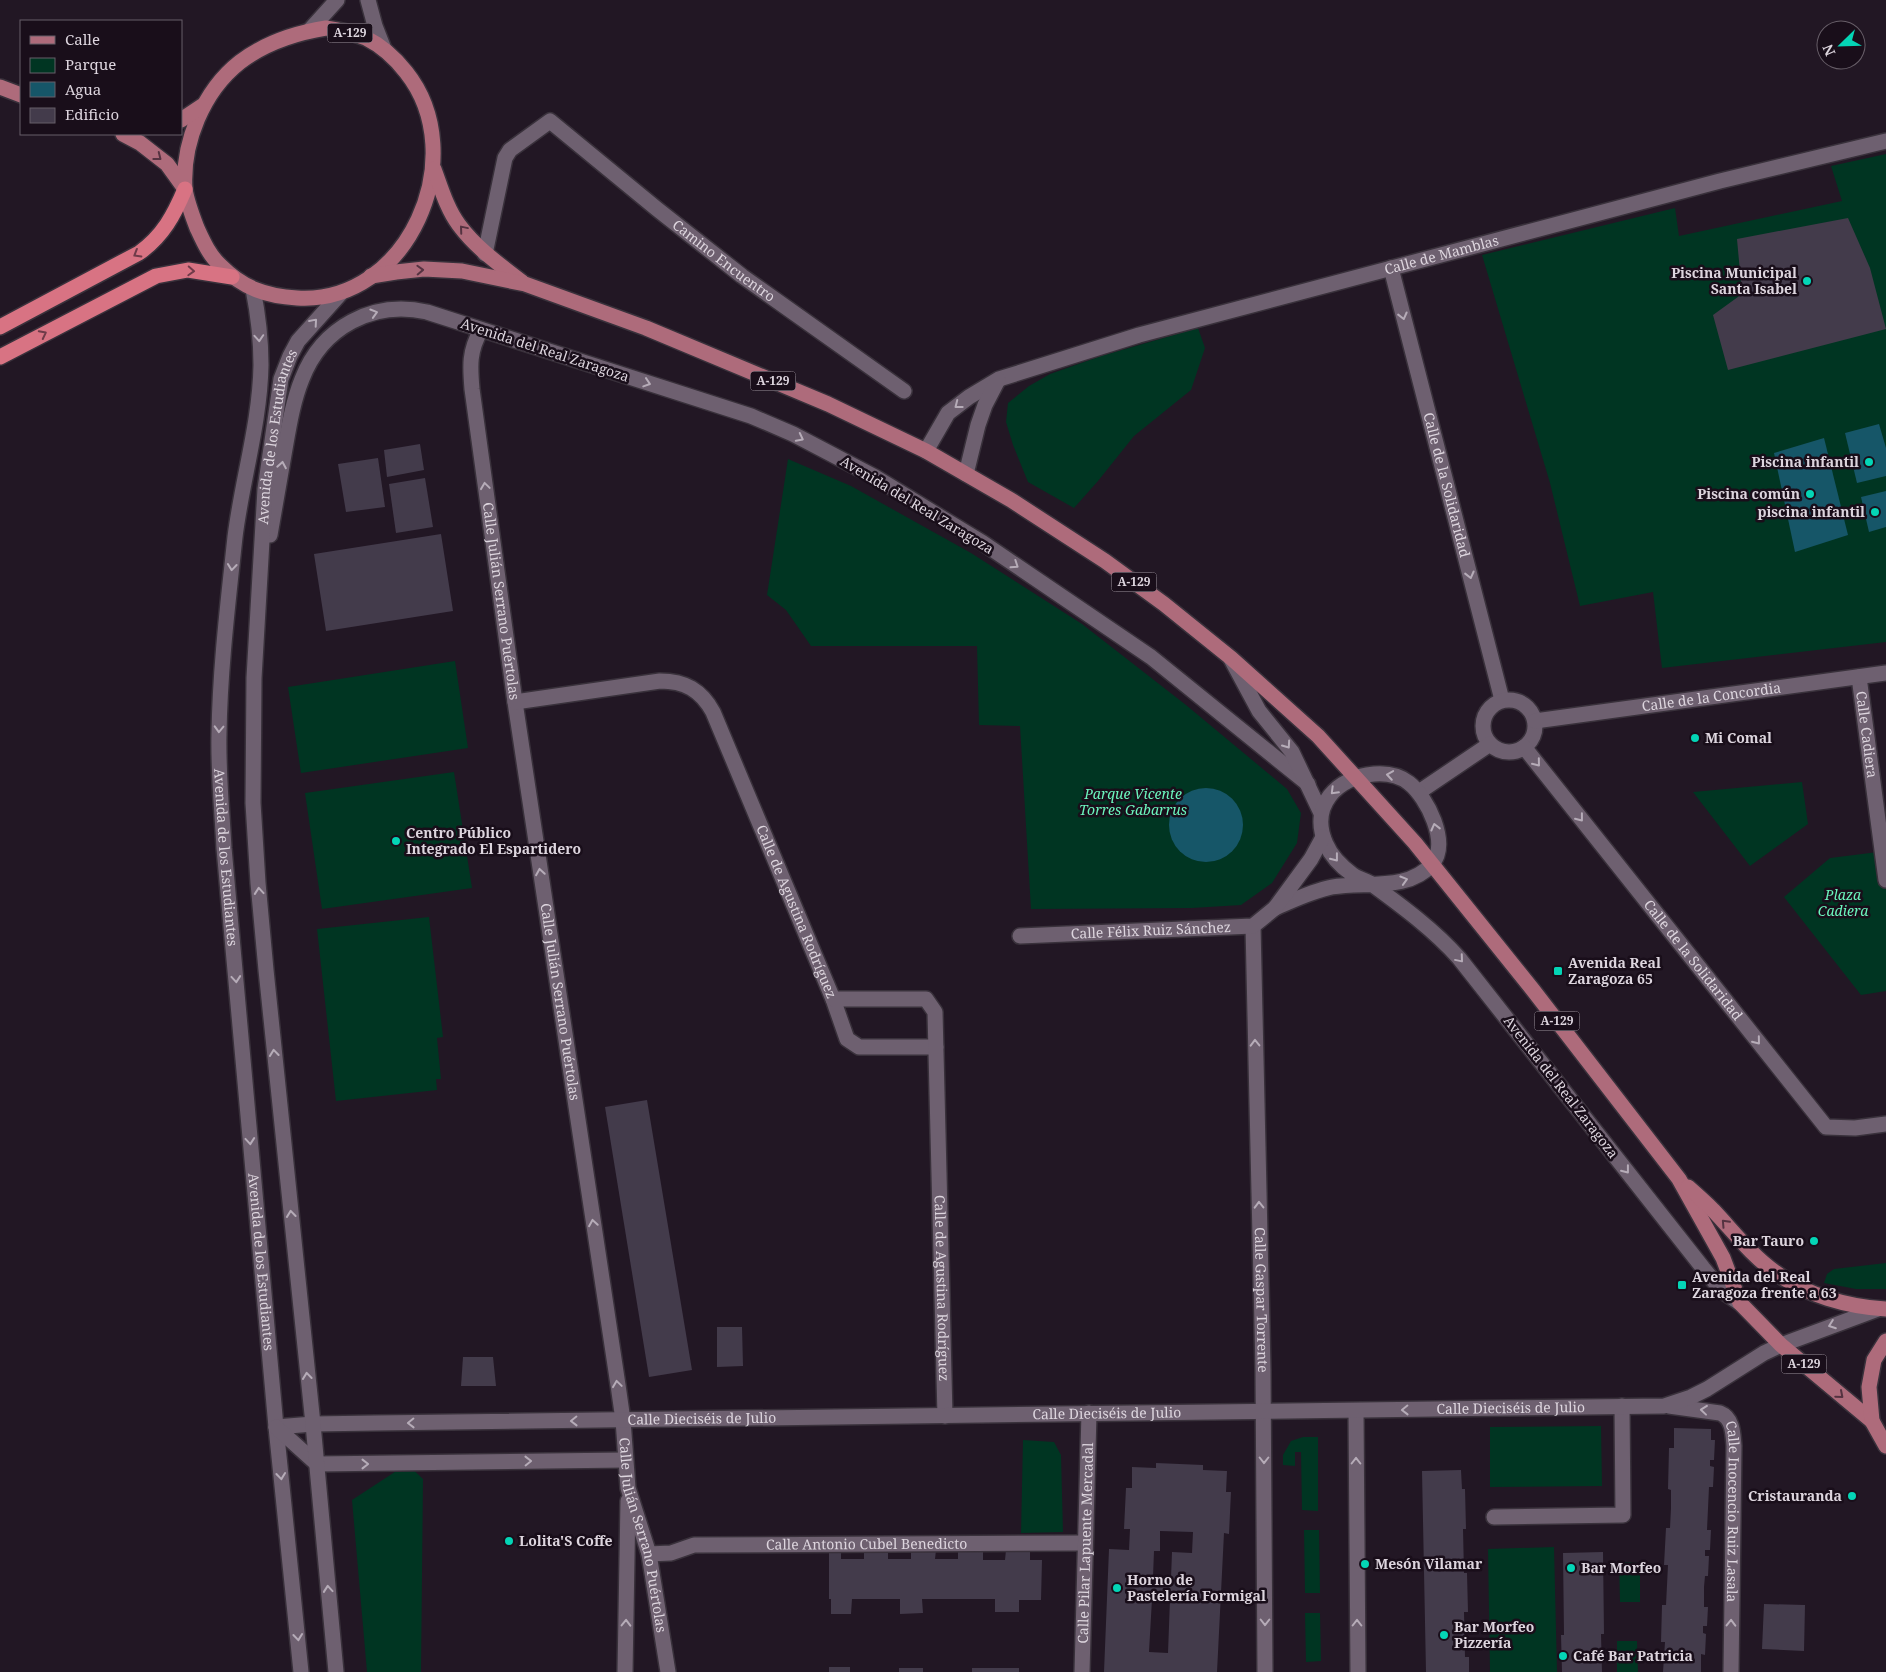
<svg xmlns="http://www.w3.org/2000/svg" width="1886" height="1672" viewBox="0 0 1886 1672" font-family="'Noto Serif',serif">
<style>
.green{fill:#003522}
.water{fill:#165668}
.building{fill:#433b4b;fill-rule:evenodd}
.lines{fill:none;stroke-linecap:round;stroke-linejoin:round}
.lane-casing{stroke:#39313b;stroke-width:18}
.street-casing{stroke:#39313b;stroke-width:18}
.primary-casing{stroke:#39313b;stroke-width:18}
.highway-casing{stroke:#39313b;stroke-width:18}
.lane{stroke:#6e6070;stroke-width:15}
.street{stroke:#6e6070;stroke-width:15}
.primary{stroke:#ae6b7b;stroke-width:15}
.highway{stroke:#d87383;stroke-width:15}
.oneway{stroke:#553341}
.oneway2{stroke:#6f3b49}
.oneway3{stroke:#b6acb8}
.poi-dot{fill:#04d5b6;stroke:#190e1a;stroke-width:2}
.labels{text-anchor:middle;stroke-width:5;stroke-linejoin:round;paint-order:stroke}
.shield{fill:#190e1a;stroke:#a299a3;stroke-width:1}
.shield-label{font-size:12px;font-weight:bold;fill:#ddd5de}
.street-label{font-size:14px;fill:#ddd5de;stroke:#190e1a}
.poi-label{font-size:14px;font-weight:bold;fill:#ddd5de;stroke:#190e1a;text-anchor:start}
.park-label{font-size:14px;font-style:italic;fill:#6bf5bd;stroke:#190e1a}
</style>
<rect width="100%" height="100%" fill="#221724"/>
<!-- green -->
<g class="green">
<polygon points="1886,154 1886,642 1662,668 1653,592 1580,606 1550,483 1482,255 1675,208 1679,236 1842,201 1831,166"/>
<polygon points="1198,328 1205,348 1191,390 1134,436 1098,481 1074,508 1028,482 1013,445 1006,422 1008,403 1029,386 1050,374 1101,356"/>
<polygon points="788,459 851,486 971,553 1082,624 1186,705 1287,789 1301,813 1297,843 1272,883 1241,905 1192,908 1031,909 1020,726 979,725 977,646 811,646 786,610 767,595"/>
<polygon points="455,661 468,748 301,773 288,687"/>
<polygon points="454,772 472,888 322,909 305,793"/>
<polygon points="1802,782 1808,824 1750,866 1693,792"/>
<polygon points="1886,851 1886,991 1861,995 1784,897 1830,858"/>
<polygon points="429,917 443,1037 437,1038 441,1079 436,1079 437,1090 336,1101 317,929"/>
<polygon points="1886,1263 1886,1289 1856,1289 1824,1283 1827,1274 1834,1269"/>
<polygon points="1601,1426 1602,1486 1490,1487 1490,1427"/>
<polygon points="1303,1437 1318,1437 1318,1511 1302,1510 1301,1452 1295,1452 1295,1466 1283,1465 1283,1455 1291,1441"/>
<polygon points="1023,1440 1054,1442 1061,1455 1063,1532 1021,1533"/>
<polygon points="407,1464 423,1479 421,1672 367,1672 352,1500"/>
<polygon points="1304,1530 1319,1530 1320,1593 1305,1593"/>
<polygon points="1554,1547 1557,1672 1490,1672 1488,1549"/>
<polygon points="1619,1562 1640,1563 1640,1602 1620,1602"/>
<polygon points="1305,1613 1320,1613 1321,1661 1306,1662"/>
<polygon points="1617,1641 1637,1641 1638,1672 1617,1672"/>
</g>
<!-- water -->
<g class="water">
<polygon points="1879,424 1886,448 1886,476 1857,483 1845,433"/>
<polygon points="1824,438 1848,535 1795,552 1774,453"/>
<polygon points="1886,491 1886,527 1869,532 1861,497"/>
<circle cx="1206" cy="825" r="37"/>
</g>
<!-- building -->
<g class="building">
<polygon points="1848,218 1870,268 1886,329 1728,370 1713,315 1742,294 1737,239"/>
<polygon points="420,444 424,470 387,477 384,450"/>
<polygon points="378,458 385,507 346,512 338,464"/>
<polygon points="425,478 433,527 396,533 389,484"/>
<polygon points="441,534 453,611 326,631 314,554"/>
<polygon points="647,1100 692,1370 649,1377 605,1107"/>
<polygon points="717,1327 742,1327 743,1366 717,1367"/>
<polygon points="463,1357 493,1357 496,1386 461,1386"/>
<polygon points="1674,1428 1711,1429 1711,1440 1715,1440 1714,1460 1710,1460 1710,1466 1714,1467 1713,1487 1709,1487 1707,1530 1711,1530 1710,1550 1705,1550 1705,1556 1709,1556 1708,1576 1705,1576 1704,1587 1704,1607 1708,1607 1707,1626 1703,1626 1703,1633 1706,1634 1705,1655 1701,1654 1701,1672 1663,1672 1665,1642 1661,1642 1662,1605 1666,1605 1668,1565 1664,1565 1666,1528 1670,1528 1671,1508 1671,1490 1668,1489 1669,1448 1674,1448"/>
<path d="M1156,1463L1203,1465V1470L1227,1471L1226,1492H1231L1229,1534L1224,1533L1217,1672H1104L1109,1549L1129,1550L1130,1529H1124L1126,1488H1132V1467L1156,1468ZM1160,1531L1193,1532L1192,1553L1172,1552L1171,1578L1153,1577L1154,1551H1160ZM1152,1599H1170L1168,1653L1149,1652Z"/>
<polygon points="1461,1470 1462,1489 1465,1489 1466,1529 1463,1529 1464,1573 1467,1573 1468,1612 1464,1612 1465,1657 1469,1657 1469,1672 1426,1672 1422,1471"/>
<polygon points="841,1549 841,1559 864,1559 864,1550 888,1550 888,1559 911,1559 911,1550 936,1550 935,1559 958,1559 958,1550 983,1550 983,1560 1005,1560 1006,1550 1030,1550 1030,1560 1042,1560 1041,1600 1019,1600 1019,1612 995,1612 995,1599 922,1599 923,1613 900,1614 900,1599 852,1599 851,1614 831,1614 831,1599 829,1599 829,1550"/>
<polygon points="1603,1552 1604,1634 1601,1634 1602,1672 1562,1672 1561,1635 1564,1635 1563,1553"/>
<polygon points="1764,1604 1805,1605 1804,1651 1762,1649"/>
<rect x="829" y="1667" width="21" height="5"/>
<rect x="899" y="1668" width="24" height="4"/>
<rect x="972" y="1668" width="47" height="4"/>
</g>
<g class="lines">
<!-- lane casing -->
<g class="lane-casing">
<polyline id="lane" points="1494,1517 1623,1515 1622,1406"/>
</g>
<!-- street casing -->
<g class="street-casing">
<g id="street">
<polyline points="368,0 375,26 384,49"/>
<polyline points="309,31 337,0"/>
<path id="s1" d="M485,254L505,158L510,150L550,121L657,209L742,276L904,391"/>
<path id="s2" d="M1391,268L1502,700"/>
<path id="s3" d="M253,289C258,314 261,339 261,365C260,423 242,480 235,537C228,603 220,668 219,734C218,772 222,810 224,848L276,1427L301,1672"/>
<path id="s4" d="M481,330C469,351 470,366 472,389L515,702L618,1385L623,1420L628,1488L649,1554L668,1672"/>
<path id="s5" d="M926,451L948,413L969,397L999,379L1139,335L1720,181L1886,141"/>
<polyline points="966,474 978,425 985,405 998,380"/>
<path d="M270,535C275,507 280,478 285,449C289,426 293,401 302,379C322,327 373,300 427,312L751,416L793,434L875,477L983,543L1151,657L1308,784"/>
<polyline points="1231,659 1259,711 1292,752 1321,813"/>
<path id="s6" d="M1859,677L1886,880"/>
<circle cx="1509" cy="726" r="26"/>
<path id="s7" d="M515,702L660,681C685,681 701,690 713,712L833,999L847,1039L859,1047H936"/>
<path id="s8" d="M1535,721L1886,673"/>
<path id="s9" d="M1524,747L1826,1127L1855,1128L1886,1124"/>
<polyline points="1419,792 1490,744"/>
<path d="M1275,908C1294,900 1312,891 1332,887C1364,881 1408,892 1432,864C1450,843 1427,797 1409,783C1399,775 1387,773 1374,774C1337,777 1309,806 1326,844C1331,856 1342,867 1353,875C1359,879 1367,881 1373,885C1403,907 1434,930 1459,958L1703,1268L1722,1291L1740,1303"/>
<path id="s10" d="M1253,926L1263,1370L1265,1672"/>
<path id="s11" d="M1020,936L1253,926L1275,908L1311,859L1323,837"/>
<path id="s12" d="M833,999H926L935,1012L945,1416"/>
<path id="s13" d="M1669,1406L1720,1413C1733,1418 1733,1434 1734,1446L1731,1672"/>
<polyline points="1356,1411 1358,1672"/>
<path id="s14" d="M276,1427L313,1424L375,1423L1664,1406L1691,1397L1707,1389L1764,1353L1781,1345L1878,1309"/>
<polyline points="276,1427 317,1464 625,1460"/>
<path id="s15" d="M649,1554L671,1553L694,1545L1085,1543"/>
<path id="s16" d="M336,1672L313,1424L266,970L258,883L253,803L254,678L265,489L281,379L290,356L298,341L341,293"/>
<polyline points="625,1672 628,1501"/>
<path id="s17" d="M1082,1672L1089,1413"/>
</g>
</g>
<!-- primary casing -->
<g class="primary-casing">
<g id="primary">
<path d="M326,28C340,30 353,33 366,38C382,46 395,58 406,72C473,156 408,305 297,298C265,296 243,288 220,265C209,255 203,241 197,228C192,215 187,202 185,189C182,143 203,91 240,62C265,43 295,33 326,28Z"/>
<polyline points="0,87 21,95"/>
<polyline points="181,120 202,106"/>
<polyline points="123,134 140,143 167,164 185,189"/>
<path d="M434,169C441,188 447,209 459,225C476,248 500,265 522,282"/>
<polyline points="371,276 396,272 424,269 462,271 525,284 646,328 828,404 926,451 1011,500 1105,561 1164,604 1231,658 1318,736 1415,843 1533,990 1679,1179 1723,1258 1740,1303 1781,1345 1872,1421"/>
<path d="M1688,1187C1696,1194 1705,1202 1713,1210C1733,1231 1751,1255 1775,1272C1805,1295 1848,1307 1886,1309"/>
<polyline points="1886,1341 1874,1360 1869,1387 1872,1421 1886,1446"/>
</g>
</g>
<!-- highway casing -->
<g class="highway-casing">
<g id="highway">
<path d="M0,327L139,253C163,236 174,215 185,189"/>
<polyline points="0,357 156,276 188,270 232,277"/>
</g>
</g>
<!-- lane -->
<use href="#lane" class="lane"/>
<!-- street -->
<use href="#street" class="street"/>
<!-- primary -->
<use href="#primary" class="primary"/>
<!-- highway -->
<use href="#highway" class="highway"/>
</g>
<!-- one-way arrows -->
<defs><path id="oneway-chevron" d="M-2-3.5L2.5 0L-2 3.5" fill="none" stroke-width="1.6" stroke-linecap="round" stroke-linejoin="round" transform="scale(1.25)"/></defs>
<g class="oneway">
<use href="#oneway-chevron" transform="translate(158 157) rotate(38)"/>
<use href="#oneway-chevron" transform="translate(463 229) rotate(-130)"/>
<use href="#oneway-chevron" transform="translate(420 270) rotate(-2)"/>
<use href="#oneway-chevron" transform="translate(1725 1223) rotate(-133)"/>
<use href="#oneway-chevron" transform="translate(1840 1395) rotate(41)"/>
</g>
<g class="oneway2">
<use href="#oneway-chevron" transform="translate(137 254) rotate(149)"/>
<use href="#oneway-chevron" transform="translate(191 271) rotate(3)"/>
<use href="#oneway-chevron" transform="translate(43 334) rotate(-27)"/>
</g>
<g class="oneway3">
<use href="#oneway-chevron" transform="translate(374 313) rotate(-17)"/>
<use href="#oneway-chevron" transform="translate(1403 316) rotate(76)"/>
<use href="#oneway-chevron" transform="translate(314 322) rotate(-49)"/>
<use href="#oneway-chevron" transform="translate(259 338) rotate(86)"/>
<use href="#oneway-chevron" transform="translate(647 383) rotate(18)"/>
<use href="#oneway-chevron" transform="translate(958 405) rotate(142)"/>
<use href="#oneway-chevron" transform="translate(800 438) rotate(27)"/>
<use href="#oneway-chevron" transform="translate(282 465) rotate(-80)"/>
<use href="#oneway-chevron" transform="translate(485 486) rotate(-98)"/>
<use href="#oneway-chevron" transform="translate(1015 565) rotate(34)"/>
<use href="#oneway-chevron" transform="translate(232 567) rotate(96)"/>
<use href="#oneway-chevron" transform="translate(1470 575) rotate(76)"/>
<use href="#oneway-chevron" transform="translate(219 729) rotate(92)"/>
<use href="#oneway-chevron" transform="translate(1287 745) rotate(55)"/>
<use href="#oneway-chevron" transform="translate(1537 763) rotate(51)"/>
<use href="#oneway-chevron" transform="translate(1390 775) rotate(-171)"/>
<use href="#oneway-chevron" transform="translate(1334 791) rotate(135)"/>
<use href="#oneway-chevron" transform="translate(1580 818) rotate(52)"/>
<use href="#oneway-chevron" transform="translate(1435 827) rotate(-104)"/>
<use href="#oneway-chevron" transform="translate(1335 858) rotate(52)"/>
<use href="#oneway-chevron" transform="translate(540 872) rotate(-99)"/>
<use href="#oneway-chevron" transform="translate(1404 880) rotate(-17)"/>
<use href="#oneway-chevron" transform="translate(259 891) rotate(-95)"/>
<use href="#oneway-chevron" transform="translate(1460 959) rotate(50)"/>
<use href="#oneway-chevron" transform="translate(236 979) rotate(85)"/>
<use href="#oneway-chevron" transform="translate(1757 1041) rotate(51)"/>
<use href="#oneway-chevron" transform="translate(1255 1043) rotate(-91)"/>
<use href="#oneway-chevron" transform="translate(274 1053) rotate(-96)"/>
<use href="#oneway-chevron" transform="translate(250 1141) rotate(85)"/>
<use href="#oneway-chevron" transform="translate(1626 1170) rotate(52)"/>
<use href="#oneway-chevron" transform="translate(1259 1205) rotate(-91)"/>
<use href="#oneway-chevron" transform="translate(291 1214) rotate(-96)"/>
<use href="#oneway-chevron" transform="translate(593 1223) rotate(-99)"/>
<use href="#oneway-chevron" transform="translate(1832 1325) rotate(160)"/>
<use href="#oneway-chevron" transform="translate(307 1376) rotate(-96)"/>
<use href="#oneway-chevron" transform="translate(617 1384) rotate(-98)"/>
<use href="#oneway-chevron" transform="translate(1405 1410) rotate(179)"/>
<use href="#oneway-chevron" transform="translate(1704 1410) rotate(-174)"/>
<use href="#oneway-chevron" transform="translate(574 1421) rotate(179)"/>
<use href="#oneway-chevron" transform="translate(411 1423) rotate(179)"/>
<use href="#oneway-chevron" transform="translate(1264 1460) rotate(90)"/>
<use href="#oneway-chevron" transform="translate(528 1461) rotate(-1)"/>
<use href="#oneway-chevron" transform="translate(1356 1461) rotate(-90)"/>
<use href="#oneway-chevron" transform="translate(365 1464)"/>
<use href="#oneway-chevron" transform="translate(281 1476) rotate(84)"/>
<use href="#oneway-chevron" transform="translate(328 1589) rotate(-95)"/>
<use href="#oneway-chevron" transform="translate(1265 1622) rotate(90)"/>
<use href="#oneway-chevron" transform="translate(626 1623) rotate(-89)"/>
<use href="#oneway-chevron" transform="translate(1357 1623) rotate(-90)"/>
<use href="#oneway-chevron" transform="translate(1731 1623) rotate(-89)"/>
<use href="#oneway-chevron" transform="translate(298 1637) rotate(84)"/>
</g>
<!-- markers -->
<g class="poi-dot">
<circle cx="1807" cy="281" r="5"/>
<circle cx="1869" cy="462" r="5"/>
<circle cx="1810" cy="494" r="5"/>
<circle cx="1875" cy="512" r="5"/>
<circle cx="1695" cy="738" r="5"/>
<circle cx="396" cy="841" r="5"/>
<rect x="1553" y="966" width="10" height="10" rx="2.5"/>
<circle cx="1814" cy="1241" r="5"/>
<rect x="1677" y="1280" width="10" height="10" rx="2.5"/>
<circle cx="1852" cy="1496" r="5"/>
<circle cx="509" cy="1541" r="5"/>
<circle cx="1365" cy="1564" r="5"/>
<circle cx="1571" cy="1568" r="5"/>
<circle cx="1117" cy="1588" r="5"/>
<circle cx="1444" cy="1635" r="5"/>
<circle cx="1563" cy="1656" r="5"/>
</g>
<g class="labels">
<!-- shield labels -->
<g class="shield">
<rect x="327.5" y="23.5" width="45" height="19" rx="4"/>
<rect x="750.5" y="371.5" width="45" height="19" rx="4"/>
<rect x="1111.5" y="572.5" width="45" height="19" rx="4"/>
<rect x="1534.5" y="1011.5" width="45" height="19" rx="4"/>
<rect x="1781.5" y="1354.5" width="45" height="19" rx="4"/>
</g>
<g class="shield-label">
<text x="350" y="37">A-129</text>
<text x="773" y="385">A-129</text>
<text x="1134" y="586">A-129</text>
<text x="1557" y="1025">A-129</text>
<text x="1804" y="1368">A-129</text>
</g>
<!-- street labels -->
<g class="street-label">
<text dy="5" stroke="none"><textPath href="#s5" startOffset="565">Calle de Mamblas</textPath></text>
<text dy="5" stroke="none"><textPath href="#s1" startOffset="380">Camino Encuentro</textPath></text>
<text transform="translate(545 350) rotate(18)" y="5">Avenida del Real Zaragoza</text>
<text dy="5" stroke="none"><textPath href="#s16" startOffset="1241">Avenida de los Estudiantes</textPath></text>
<text dy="5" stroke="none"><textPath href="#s2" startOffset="224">Calle de la Solidaridad</textPath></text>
<text transform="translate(917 505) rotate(31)" y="5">Avenida del Real Zaragoza</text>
<text dy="5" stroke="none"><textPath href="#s4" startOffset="275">Calle Julián Serrano Puértolas</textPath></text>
<text dy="5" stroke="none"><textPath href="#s8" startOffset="178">Calle de la Concordia</textPath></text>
<text dy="5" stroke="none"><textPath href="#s6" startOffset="58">Calle Cadiera</textPath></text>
<text dy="5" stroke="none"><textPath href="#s3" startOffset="572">Avenida de los Estudiantes</textPath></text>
<text dy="5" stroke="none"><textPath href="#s7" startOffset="428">Calle de Agustina Rodríguez</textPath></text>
<text dy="5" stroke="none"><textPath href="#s11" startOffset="131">Calle Félix Ruiz Sánchez</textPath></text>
<text dy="5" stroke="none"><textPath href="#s9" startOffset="272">Calle de la Solidaridad</textPath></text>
<text dy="5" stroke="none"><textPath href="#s4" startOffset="680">Calle Julián Serrano Puértolas</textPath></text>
<text transform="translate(1561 1087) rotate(52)" y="5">Avenida del Real Zaragoza</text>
<text dy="5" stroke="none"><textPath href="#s3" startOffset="978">Avenida de los Estudiantes</textPath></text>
<text dy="5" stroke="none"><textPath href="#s12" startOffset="385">Calle de Agustina Rodríguez</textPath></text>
<text dy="5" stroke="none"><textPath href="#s10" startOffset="374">Calle Gaspar Torrente</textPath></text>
<text dy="5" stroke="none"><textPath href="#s14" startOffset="1235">Calle Dieciséis de Julio</textPath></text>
<text dy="5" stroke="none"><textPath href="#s14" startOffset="831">Calle Dieciséis de Julio</textPath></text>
<text dy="5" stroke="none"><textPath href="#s14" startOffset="426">Calle Dieciséis de Julio</textPath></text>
<text dy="5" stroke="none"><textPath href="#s13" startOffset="155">Calle Inocencio Ruiz Lasala</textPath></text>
<text dy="5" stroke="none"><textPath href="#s4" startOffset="1220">Calle Julián Serrano Puértolas</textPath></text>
<text dy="5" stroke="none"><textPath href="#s17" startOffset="129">Calle Pilar Lapuente Mercadal</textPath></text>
<text dy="5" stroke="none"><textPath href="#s15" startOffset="219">Calle Antonio Cubel Benedicto</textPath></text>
</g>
<!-- poi labels -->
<g class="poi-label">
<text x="1797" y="278" text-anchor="end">Piscina Municipal<tspan x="1797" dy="16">Santa Isabel</tspan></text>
<text x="1859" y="467" text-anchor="end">Piscina infantil</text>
<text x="1800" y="499" text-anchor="end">Piscina común</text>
<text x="1865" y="517" text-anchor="end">piscina infantil</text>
<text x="1705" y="743">Mi Comal</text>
<text x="406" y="838">Centro Público<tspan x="406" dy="16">Integrado El Espartidero</tspan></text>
<text x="1568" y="968">Avenida Real<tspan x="1568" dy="16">Zaragoza 65</tspan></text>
<text x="1804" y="1246" text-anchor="end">Bar Tauro</text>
<text x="1692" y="1282">Avenida del Real<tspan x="1692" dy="16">Zaragoza frente a 63</tspan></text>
<text x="1842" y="1501" text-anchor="end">Cristauranda</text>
<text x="519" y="1546">Lolita'S Coffe</text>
<text x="1375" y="1569">Mesón Vilamar</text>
<text x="1581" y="1573">Bar Morfeo</text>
<text x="1127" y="1585">Horno de<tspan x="1127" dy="16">Pastelería Formigal</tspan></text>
<text x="1454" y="1632">Bar Morfeo<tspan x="1454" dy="16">Pizzería</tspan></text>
<text x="1573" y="1661">Café Bar Patricia</text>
</g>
<!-- park labels -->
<g class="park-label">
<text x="1133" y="799">Parque Vicente<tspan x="1133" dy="16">Torres Gabarrus</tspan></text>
<text x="1843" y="900">Plaza<tspan x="1843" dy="16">Cadiera</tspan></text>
</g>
</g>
<!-- legend -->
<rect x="20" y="20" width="162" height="115" fill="#190e1a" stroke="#675e68"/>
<rect x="30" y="36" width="25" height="8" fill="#ae6b7b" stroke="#675e68"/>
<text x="65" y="45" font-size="15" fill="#ddd5de">Calle</text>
<rect x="30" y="58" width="25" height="15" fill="#003522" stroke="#675e68"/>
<text x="65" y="70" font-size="15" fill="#ddd5de">Parque</text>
<rect x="30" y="82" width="25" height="15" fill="#165668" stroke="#675e68"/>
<text x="65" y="95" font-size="15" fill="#ddd5de">Agua</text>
<rect x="30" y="108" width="25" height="15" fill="#433b4b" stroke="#675e68"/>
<text x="65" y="120" font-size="15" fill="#ddd5de">Edificio</text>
<!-- north arrow -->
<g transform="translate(1841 45) rotate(247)"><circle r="24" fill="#190e1a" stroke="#675e68"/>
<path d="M0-4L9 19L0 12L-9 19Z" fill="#04d5b6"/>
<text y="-8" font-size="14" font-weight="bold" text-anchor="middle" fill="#ddd5de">N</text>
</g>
</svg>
